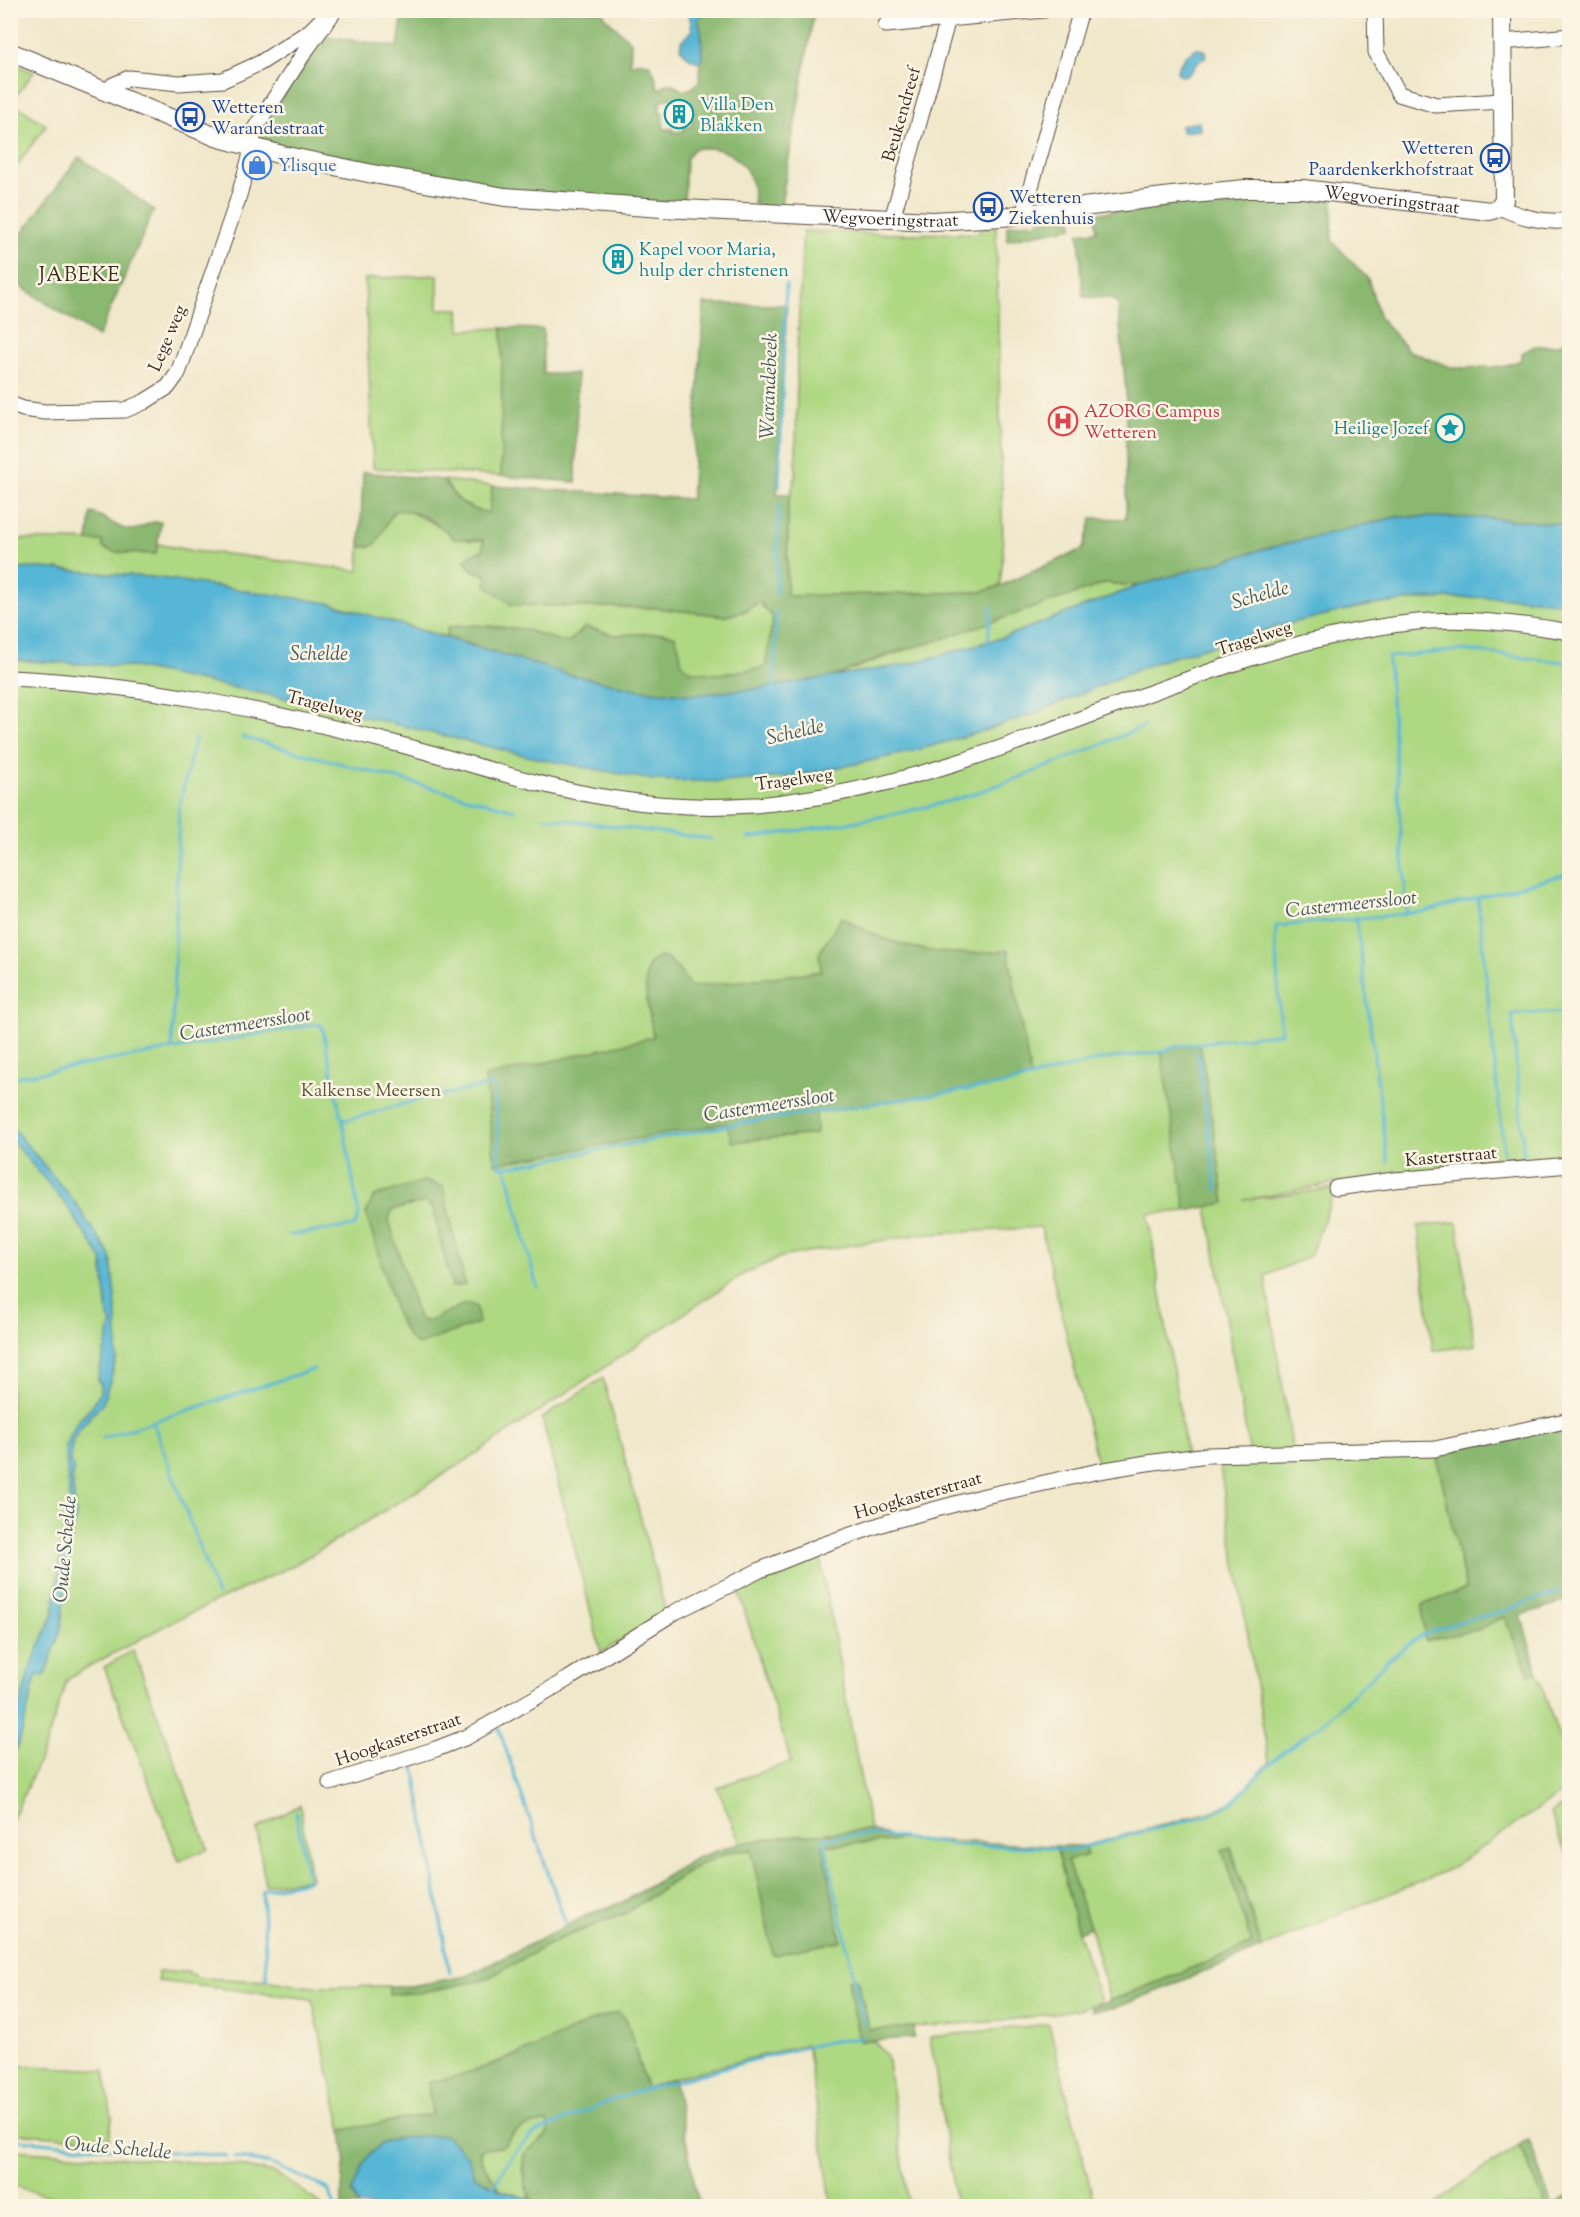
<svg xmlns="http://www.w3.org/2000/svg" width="1580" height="2217" viewBox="0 0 1580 2217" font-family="'Sorts Mill Goudy',serif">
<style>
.green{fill:#afd883;stroke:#758150;stroke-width:1.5}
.forest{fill:#8bb871;stroke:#637148;stroke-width:1.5;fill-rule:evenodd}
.water{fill:#56b6d5;stroke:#48707a;stroke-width:1.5}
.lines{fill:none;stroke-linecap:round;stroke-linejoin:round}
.stream{stroke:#56b6d5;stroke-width:3}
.minor-casing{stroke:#564638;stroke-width:17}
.major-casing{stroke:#564638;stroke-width:20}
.minor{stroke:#fff;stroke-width:15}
.major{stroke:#fff;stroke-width:18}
.labels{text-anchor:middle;stroke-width:5;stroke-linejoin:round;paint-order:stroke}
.culture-label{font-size:18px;fill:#0d838f;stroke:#fcf5e5;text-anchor:start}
.transit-label{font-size:18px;fill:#164399;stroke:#fcf5e5;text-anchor:start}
.street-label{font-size:18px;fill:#3b2a1e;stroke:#fcf5e5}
.shop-label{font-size:18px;fill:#366cbe;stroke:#fcf5e5;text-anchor:start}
.health-label{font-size:18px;fill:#be3a42;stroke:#fcf5e5;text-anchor:start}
.park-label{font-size:18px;fill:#585637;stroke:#fcf5e5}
.neighbourhood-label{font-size:20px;letter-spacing:1.5px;fill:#3b2a1e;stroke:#fcf5e5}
.water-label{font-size:20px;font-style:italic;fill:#445b5e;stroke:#fcf5e5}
</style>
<rect width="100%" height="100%" fill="#fcf5e5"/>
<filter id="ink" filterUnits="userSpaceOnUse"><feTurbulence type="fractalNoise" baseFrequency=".0167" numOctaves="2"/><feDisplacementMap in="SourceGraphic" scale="12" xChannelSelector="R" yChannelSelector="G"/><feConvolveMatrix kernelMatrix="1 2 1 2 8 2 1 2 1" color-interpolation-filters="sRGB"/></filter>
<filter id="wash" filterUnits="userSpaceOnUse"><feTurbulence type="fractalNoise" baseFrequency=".008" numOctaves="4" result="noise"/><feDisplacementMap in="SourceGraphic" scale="24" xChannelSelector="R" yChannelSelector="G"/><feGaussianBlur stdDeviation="1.35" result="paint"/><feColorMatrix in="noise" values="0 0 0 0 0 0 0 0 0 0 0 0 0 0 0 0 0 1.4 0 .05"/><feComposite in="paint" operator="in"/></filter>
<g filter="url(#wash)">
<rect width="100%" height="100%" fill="#f0e8cb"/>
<!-- green -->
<g class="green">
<polygon points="11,63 34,72 11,102 46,125 11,174"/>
<polygon points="982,227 996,227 1002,501 1003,554 1000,586 980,592 787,596 788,504 796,474 797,355 803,231 897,234 979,233"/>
<polygon points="438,275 438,309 459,309 460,330 502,328 501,476 373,468 365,279"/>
<path d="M444,480L492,486L490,513C466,509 456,500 444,480Z"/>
<path d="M404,509L470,541L483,540V550L469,556L472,570L487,575L512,605L656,608L726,616L745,611L759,602L773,617L765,668L718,674L691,671L681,662L680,651L664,633L615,635L585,627L568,643C529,632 489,622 448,627L446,637L322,602L161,578L42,568L11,569V539L103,541L114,552L155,554L157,544L193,551L236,555L359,571L360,547H369L395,511Z"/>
<path d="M1106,583L1138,586L1001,638L909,664L832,677C922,641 1015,615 1106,583Z"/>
<path d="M1491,597L1535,599L1569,605V1158L1336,1183L1243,1200L1336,1188L1310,1256L1265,1276L1293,1452L1435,1449L1466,1589L1422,1605L1478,1630L1504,1616L1529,1674L1537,1671L1569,1768V1788L1451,1868L1427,1879L1345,1911L1262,1948L1231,1847L1223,1850L1252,1944L1110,2001L1090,1927L1067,1861L1087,1855L1084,1846L1213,1811L1232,1802L1269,1763L1218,1456L1250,1455L1207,1206L1186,1211L1148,1214L1187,1458L1099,1471L1041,1227L917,1235L807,1252L781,1257L742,1275L459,1465L335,1541L292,1566L170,1623L86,1668L67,1680L44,1750L11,1823V660L134,667L303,702L785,777C851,765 916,752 980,732C1041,713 1097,682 1157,662C1224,639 1294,619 1364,607C1406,599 1448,598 1491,597Z"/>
<polygon points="1457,1222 1475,1345 1433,1351 1418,1226"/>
<polygon points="603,1378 666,1612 601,1653 542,1418"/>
<polygon points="819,1552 870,1830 790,1836 740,1843 717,1787 791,1762 737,1586"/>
<polygon points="133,1650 208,1849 179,1861 104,1667"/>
<polygon points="1569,1803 1569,1859 1550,1813"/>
<polygon points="300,1805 311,1879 265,1885 257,1829"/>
<polygon points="902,1839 1056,1846 1078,1932 1101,2002 1079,2009 1002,2021 870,2030 857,1979 859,2041 874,2041 887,2056 909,2206 832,2206 807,2044 674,2078 646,2088 627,2020 531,2049 469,2073 428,2083 433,2114 342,2130 312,1999 158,1981 158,1972 186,1972 200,1978 270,1981 312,1987 389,1986 389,1993 484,1980 557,1940 626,1913 700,1864 733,1851 882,1842"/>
<polygon points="1049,2024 1095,2206 956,2206 930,2037"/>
<polygon points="10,2065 104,2070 112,2118 109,2140 11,2133"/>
<path d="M547,2122L549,2129L546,2136L524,2155L522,2170L530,2199L500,2190L483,2163L480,2150L504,2146C515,2128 527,2124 547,2122Z"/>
<polygon points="1520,2146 1546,2206 1433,2206 1472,2176"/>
<polygon points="11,2150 238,2165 277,2174 316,2200 322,2206 83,2206 15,2186 11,2190"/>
</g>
<!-- forest -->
<g class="forest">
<path d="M359,11H602L606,18L631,42L630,65L639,62L649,64L654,72L658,88L661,89L666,84H672L683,91L692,88L699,82C699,59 704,42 698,18L707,11H814L780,210L754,204C753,195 753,183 749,175C738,152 716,145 693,149L686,160L684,204L505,190L256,141L320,35L398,47L402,18ZM680,97L681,103L692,102L695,115L692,120V126L684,127V131L673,132V129H664L662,112H659L661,100Z"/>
<polygon points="79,157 154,210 98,337 11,280 11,248"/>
<path d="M1333,197L1332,241L1368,279L1380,318L1409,351L1453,368L1502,367L1521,360L1522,353L1535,346L1557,345L1569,339V525L1490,518L1396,517L1257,551L1138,586L1106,583L930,643L894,652L832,677L762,688L693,695L641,690L567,674L446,637L448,627L476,625L523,629L568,643L585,627L615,635L664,633L675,636L680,651L681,662L691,671L718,674L765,668L773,617L759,602L745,611L727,616L656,608L512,605L486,585L487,575L472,570L464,561L469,556L483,550V540L454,539C442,524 414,508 394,511L375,545L360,547L363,472L443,480C455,500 466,509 489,513L492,486L691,499L704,304L787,305L777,494H791L788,504L787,596L980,592L1000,586L1083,549L1092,518L1126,519V392L1118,303L1110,298L1083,297L1079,233L1097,231L1095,214L1175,201Z"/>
<polygon points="1072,217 1073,227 1007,240 1007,225 1031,222 1032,224 1039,223 1039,220"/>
<polygon points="502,328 543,329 543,374 577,374 576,482 501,476"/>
<path d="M91,513C105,515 115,529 130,530C142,531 146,520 161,522L156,554L114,552L103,548L102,541H88Z"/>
<path d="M842,917C894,950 948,959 1008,950L1031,1078L1007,1084L816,1113V1134L732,1142L727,1123L495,1164L485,1077L653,1037C651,1019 640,980 649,965C651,961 656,959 660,957C677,960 680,976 692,987L821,971L819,953Z"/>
<polygon points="1195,1043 1201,1048 1225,1203 1186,1211 1161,1052 1176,1046"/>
<polygon points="424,1181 443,1186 465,1285 452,1287 433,1209 425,1202 392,1210 389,1220 418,1318 427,1322 466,1303 476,1306 479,1323 417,1345 408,1337 396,1314 366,1213 374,1196"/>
<polygon points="1569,1420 1569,1598 1563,1602 1521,1615 1537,1671 1529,1674 1504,1617 1478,1630 1425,1640 1422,1605 1466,1589 1435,1449"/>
<polygon points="870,1830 902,1839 882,1842 823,1845 841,1941 773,1955 751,1850 733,1851 700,1864 626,1913 557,1940 484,1980 418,1993 389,1994 389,1986 411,1986 467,1976 591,1913 623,1902 696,1858 740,1843 790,1836"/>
<polygon points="1056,1846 1084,1846 1087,1855 1067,1861 1090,1927 1078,1932"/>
<polygon points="1230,1847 1262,1948 1118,2007 1092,2011 1091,2007 1110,2001 1252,1944 1222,1850"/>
<polygon points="857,1979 870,2030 913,2027 914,2038 859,2041 848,1980"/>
<path d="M618,2012L627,2020L646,2088L674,2078L699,2206H538C524,2194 522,2173 524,2154L546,2136L549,2129L547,2122C527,2124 514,2128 504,2146L480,2150L483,2163L500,2190L474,2176L467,2156L445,2135L427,2137L352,2191L358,2206H342V2188L345,2156L342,2130L432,2114L428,2083C464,2075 499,2064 533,2048C561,2036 588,2020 618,2012Z"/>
<polygon points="1529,2140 1553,2206 1569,2195 1569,2206 1546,2206 1520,2146"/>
</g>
<!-- water -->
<g class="water">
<polygon points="685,11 707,11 698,19 701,31 702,55 702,59 698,62 689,58 680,48 682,40 692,31 690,17"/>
<polygon points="1196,48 1206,51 1205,58 1199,61 1189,74 1182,76 1177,72 1178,67 1187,54 1190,54"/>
<polygon points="1199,122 1200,130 1182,132 1181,125"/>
<polygon points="1396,517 1490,518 1569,525 1569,605 1535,599 1491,597 1421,599 1364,606 1283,625 1156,662 1033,714 980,732 914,751 856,764 785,777 725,782 653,780 540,759 303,702 134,667 11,660 11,569 42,568 161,578 329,603 567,674 641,690 693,695 762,688 909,664 1001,638 1138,586 1257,551"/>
<polygon points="11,1126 74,1201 111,1256 117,1318 117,1358 103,1403 83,1425 73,1440 70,1460 74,1470 72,1480 76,1516 68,1555 61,1629 45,1675 36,1676 21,1737 11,1761 11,1739 29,1671 53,1614 66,1518 70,1504 65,1446 78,1420 92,1406 100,1392 101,1384 98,1381 98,1376 112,1322 108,1318 102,1259 67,1206 11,1139"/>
<path d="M445,2135L467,2156L474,2176L500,2190L530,2199L538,2206H358L352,2191C358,2178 363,2159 375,2149C391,2134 424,2137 445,2135Z"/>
</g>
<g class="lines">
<!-- stream -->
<g class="stream">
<polyline points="779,488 786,284"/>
<polyline points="776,594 779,505"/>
<polyline points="988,644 991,607"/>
<polyline points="774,688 776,612"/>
<polyline points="242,737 514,810"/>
<polyline points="544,817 711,839"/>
<path d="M748,838C815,828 883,819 949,801C1016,782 1081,752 1145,726"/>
<polyline points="1478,899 1504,1154"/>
<polyline points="1407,913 1388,657 1463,650 1570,663"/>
<polyline points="1356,917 1388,1162"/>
<polyline points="172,1049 179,808 195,738"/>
<polyline points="1198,1053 1217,1190"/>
<polyline points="10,1078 315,1024 322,1026 341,1116 347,1120 421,1099 493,1085 498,1126 499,1167 519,1165 753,1121 1007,1084 1097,1060 1161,1052 1176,1046 1281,1033 1275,938 1276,926 1424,912 1570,873"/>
<polyline points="1524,1155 1512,1014 1570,1012"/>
<polyline points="506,1167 537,1287"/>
<polyline points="290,1235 355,1226 359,1215 342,1118"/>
<polyline points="153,1422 217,1595"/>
<polyline points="103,1438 314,1369"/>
<polyline points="499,1729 566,1925"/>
<polyline points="414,1766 450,1973"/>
<polyline points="267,1979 262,1890 308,1881 296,1812"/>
<polyline points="864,2026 824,1838 871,1834 958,1845 1045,1847 1068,1851 1209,1815 1230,1804 1279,1755 1322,1724 1387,1661 1420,1636 1459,1622 1508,1610 1529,1601 1546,1597 1570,1587"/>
<polyline points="10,2139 71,2145 226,2156"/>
<polyline points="235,2157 271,2164 328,2189 335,2206"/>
<path d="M492,2189C505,2167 515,2147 537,2132L607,2102L642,2090L768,2056L828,2042L861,2038L862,2036"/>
</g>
</g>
</g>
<g filter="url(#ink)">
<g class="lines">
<!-- minor casing -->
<g class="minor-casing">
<g id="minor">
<polyline points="1375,10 1376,52 1399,94 1436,105 1502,101"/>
<polyline points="886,25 1044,10"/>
<polyline points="1502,42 1570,36"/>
<polyline points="107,93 113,85 129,78 179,83 223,80 260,63 310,31 320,21"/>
<path d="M1500,207C1519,217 1548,224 1570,220"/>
<polyline points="1023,215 1081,10"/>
<polyline points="892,219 948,19"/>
<polyline points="10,404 23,409 45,412 125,410 144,402 168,387 178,373 183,359 237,202 250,157 254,130 306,50 335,10"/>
<path d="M10,678C140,684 266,710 390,742C465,761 540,788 616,799C661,806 708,808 753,805C774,804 796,800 817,797C1024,764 1208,644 1417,622C1465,617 1523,624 1570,632"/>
<polyline points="1336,1188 1394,1180 1570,1165"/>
<polyline points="330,1783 436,1749 467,1737 568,1679 675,1612 760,1570 822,1545 888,1522 985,1496 1099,1471 1147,1463 1208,1455 1435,1449 1570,1420"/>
</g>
</g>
<!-- major casing -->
<g class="major-casing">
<g id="major">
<path id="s1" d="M10,52L216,137L282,155L373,174L505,197L662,208L933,221L1002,217L1172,196L1245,189H1303L1490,211L1500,207L1504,200L1502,10"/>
</g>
</g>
<!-- minor -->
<use href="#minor" class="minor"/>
<!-- major -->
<use href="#major" class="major"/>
</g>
</g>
<!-- icons -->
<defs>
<g id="building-ring" transform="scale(1.5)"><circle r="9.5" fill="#fcf5e5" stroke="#0f9aa8" stroke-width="1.5"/><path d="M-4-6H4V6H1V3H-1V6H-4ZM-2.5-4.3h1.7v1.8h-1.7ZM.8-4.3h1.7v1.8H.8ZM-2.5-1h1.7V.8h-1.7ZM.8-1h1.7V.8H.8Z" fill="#0f9aa8"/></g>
<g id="bus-ring" transform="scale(1.5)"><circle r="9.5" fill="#fcf5e5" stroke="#1a4fb4" stroke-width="1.5"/><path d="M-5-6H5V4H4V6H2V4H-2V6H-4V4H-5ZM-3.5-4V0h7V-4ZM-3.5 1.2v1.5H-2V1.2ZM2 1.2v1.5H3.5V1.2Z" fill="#1a4fb4"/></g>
<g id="shop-ring" transform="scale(1.5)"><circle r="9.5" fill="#fcf5e5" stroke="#3f7fe0" stroke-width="1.5"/><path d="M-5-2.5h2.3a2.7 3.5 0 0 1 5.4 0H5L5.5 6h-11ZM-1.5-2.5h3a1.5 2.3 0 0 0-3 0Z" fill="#3f7fe0"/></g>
<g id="hospital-ring" transform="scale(1.5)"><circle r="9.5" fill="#fcf5e5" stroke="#e0444e" stroke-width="1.5"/><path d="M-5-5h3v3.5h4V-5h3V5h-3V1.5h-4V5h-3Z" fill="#e0444e"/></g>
<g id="sight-ring" transform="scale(1.5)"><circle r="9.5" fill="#fcf5e5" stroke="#0f9aa8" stroke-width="1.5"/><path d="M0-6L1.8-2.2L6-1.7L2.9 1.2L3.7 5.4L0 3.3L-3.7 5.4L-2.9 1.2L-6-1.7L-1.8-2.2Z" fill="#0f9aa8"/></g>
</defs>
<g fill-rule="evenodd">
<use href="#building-ring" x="679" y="114"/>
<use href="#bus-ring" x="190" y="117"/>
<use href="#bus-ring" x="1495" y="158"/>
<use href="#shop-ring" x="257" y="165"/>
<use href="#bus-ring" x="988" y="207"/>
<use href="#building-ring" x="618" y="259"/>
<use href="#hospital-ring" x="1063" y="421"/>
<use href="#sight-ring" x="1450" y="428"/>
</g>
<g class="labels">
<!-- culture labels -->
<g class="culture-label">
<text x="700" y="110">Villa Den<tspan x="700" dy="21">Blakken</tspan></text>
<text x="639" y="255">Kapel voor Maria,<tspan x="639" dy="21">hulp der christenen</tspan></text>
<text x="1429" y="434" text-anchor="end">Heilige Jozef</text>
</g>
<!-- transit labels -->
<g class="transit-label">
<text x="211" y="113">Wetteren<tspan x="211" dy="21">Warandestraat</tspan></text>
<text x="1474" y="154" text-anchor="end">Wetteren<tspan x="1474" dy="21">Paardenkerkhofstraat</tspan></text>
<text x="1009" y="203">Wetteren<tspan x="1009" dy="21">Ziekenhuis</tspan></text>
</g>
<!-- street labels -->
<g class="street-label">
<text transform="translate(901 114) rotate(-74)" y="6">Beukendreef</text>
<text dy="6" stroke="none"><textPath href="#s1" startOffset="1408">Wegvoeringstraat</textPath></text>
<text dy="6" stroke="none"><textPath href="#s1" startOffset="904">Wegvoeringstraat</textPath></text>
<text transform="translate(167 338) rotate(-67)" y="6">Lege weg</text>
<text transform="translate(1254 638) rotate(-18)" y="6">Tragelweg</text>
<text transform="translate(325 705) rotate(14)" y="6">Tragelweg</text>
<text transform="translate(794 779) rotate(-8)" y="6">Tragelweg</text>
<text transform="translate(1451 1156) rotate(-5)" y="6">Kasterstraat</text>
<text transform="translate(918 1495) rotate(-16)" y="6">Hoogkasterstraat</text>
<text transform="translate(398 1739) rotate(-19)" y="6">Hoogkasterstraat</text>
</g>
<!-- shop labels -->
<g class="shop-label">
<text x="278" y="171">Ylisque</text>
</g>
<!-- health labels -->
<g class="health-label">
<text x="1084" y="417">AZORG Campus<tspan x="1084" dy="21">Wetteren</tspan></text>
</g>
<!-- park labels -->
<g class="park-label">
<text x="371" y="1096">Kalkense Meersen</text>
</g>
<!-- neighbourhood labels -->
<g class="neighbourhood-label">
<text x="80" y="281">JABEKE</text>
</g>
<!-- water labels -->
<g class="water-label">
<text transform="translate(768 386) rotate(-88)" y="7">Warandebeek</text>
<text transform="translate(1260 594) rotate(-16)" y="7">Schelde</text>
<text x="319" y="660">Schelde</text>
<text transform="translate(795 731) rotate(-13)" y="7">Schelde</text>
<text transform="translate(1351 903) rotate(-6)" y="7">Castermeerssloot</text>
<text transform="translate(245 1023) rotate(-9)" y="7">Castermeerssloot</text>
<text transform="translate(769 1104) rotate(-9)" y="7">Castermeerssloot</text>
<text transform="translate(64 1549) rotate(-85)" y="7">Oude Schelde</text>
<text transform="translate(118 2147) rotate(5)" y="7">Oude Schelde</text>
</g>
</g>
<!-- margin -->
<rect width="1580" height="2217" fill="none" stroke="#fcf5e5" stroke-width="36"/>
</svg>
